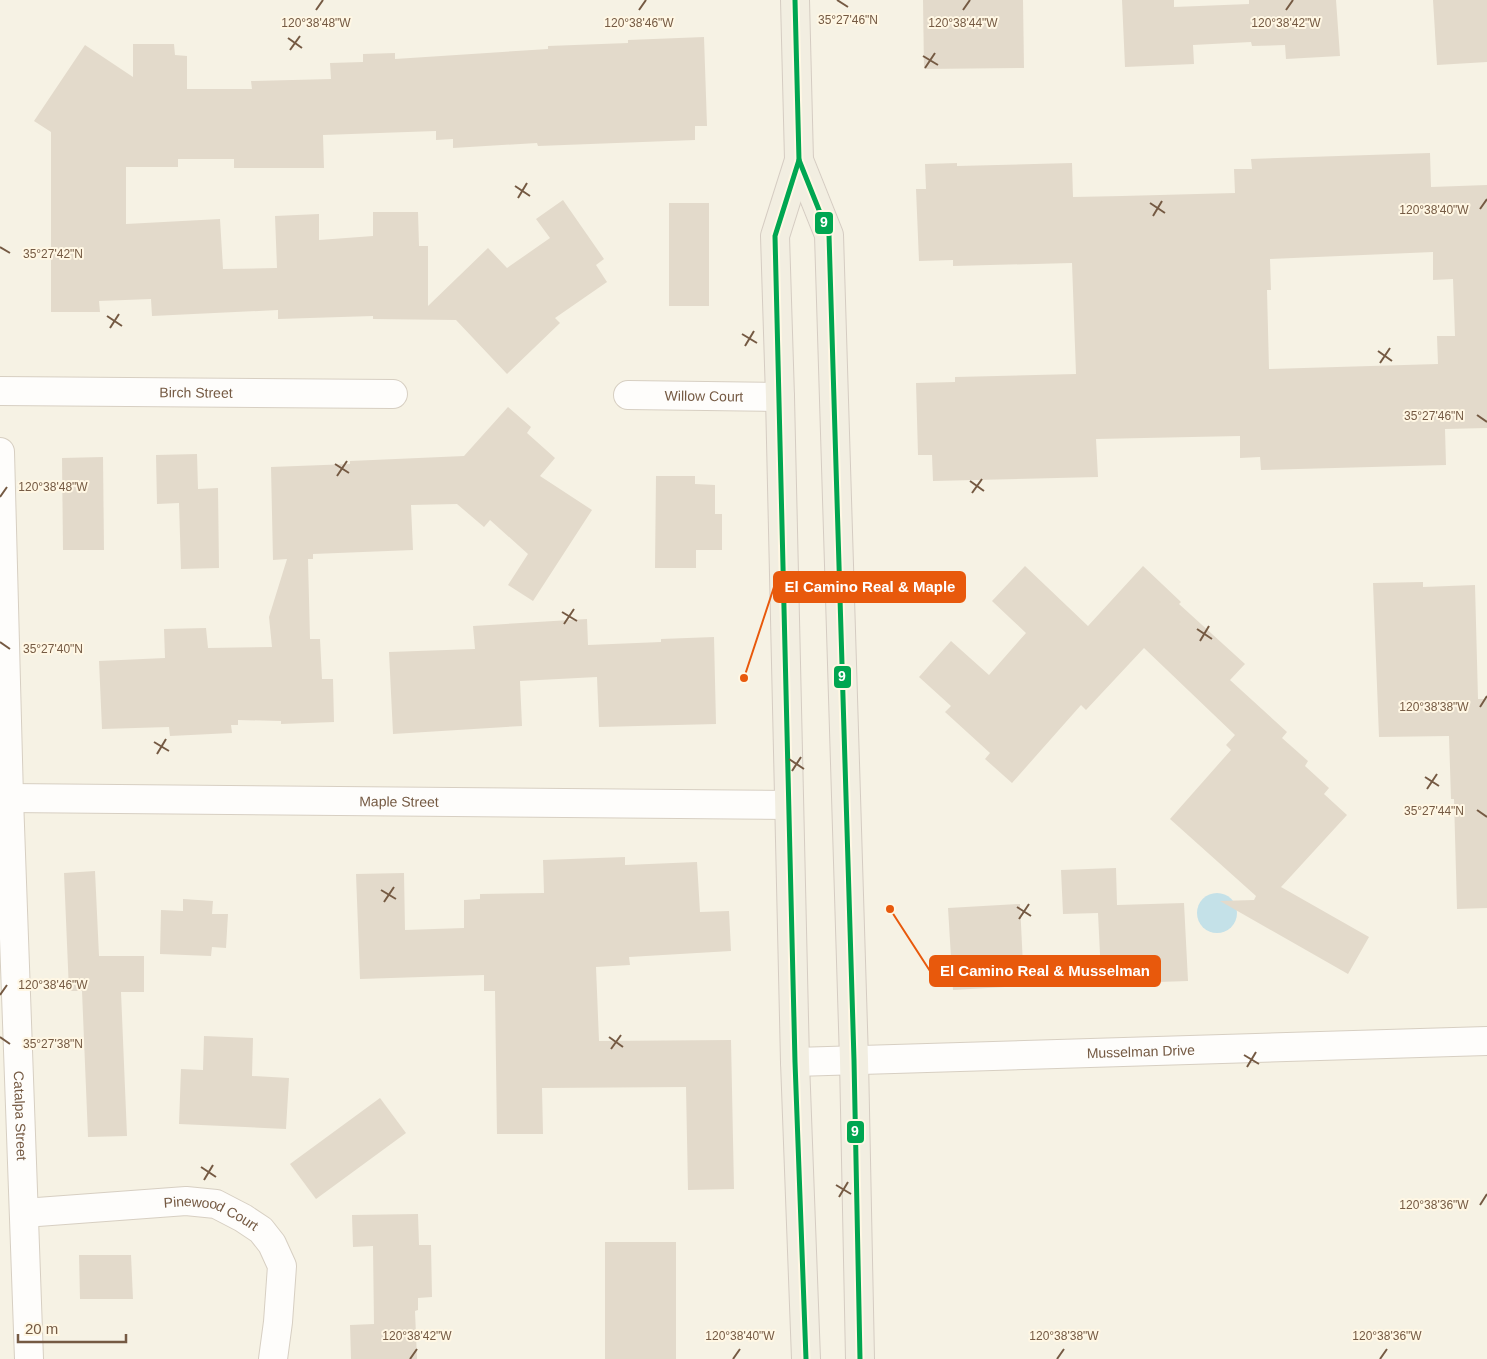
<svg xmlns="http://www.w3.org/2000/svg" width="1487" height="1359" viewBox="0 0 1487 1359" font-family="Helvetica,sans-serif">
<style>
.water{fill:#c4e1e8}
.building{fill:#e3dacb;fill-rule:evenodd}
.lines{fill:none;stroke-linecap:round;stroke-linejoin:round}
.minor-casing{stroke:#d7cfc2;stroke-width:30}
.major-casing{stroke:#d5ccc2;stroke-width:30}
.minor{stroke:#fefdfb;stroke-width:28}
.major{stroke:#f2eee1;stroke-width:28}
.bus-1-casing{stroke:#fff7e4;stroke-width:9}
.bus-1{stroke:#00a651;stroke-width:5}
.ticks{fill:none;stroke:#755a43;stroke-width:2}
.labels{text-anchor:middle;stroke-width:4;stroke-linejoin:round;paint-order:stroke}
.street-label{font-size:14px;fill:#755a43;stroke:#fff7e4}
.ticks-label{font-size:12px;text-anchor:middle;fill:#755a43;stroke:#fff7e4;stroke-width:4;stroke-linejoin:round;paint-order:stroke}
.leader{fill:none;stroke:#e8590c;stroke-width:2}
.callout-dot{fill:#e8590c;stroke:#fff7e4;stroke-width:2}
.callout{fill:#e8590c;stroke:#e8590c;stroke-width:2}
.callout-label{font-size:15px;text-anchor:middle;font-weight:bold;fill:#fff}
.line-badge{stroke:#fff7e4;stroke-width:2}
.badge-label{font-size:14px;text-anchor:middle;font-weight:bold;fill:#fff}
</style>
<rect width="100%" height="100%" fill="#f6f2e4"/>
<!-- water -->
<circle class="water" cx="1217" cy="913" r="20"/>
<!-- building -->
<g class="building">
<polygon points="923,0 1023,0 1024,68 924,69"/>
<polygon points="1122,0 1174,0 1174,7 1249,4 1249,0 1336,0 1340,56 1286,59 1285,45 1252,46 1251,42 1193,45 1194,64 1125,67"/>
<polygon points="1433,0 1487,0 1487,62 1437,65"/>
<polygon points="704,37 707,126 695,126 695,140 538,146 537,143 453,148 453,139 436,140 436,131 323,135 324,168 234,168 234,159 178,159 178,167 126,167 126,224 220,219 223,269 277,268 275,216 319,214 319,240 373,236 373,212 418,212 419,246 428,246 428,306 488,248 507,268 550,238 536,219 563,200 604,259 596,265 607,282 555,318 560,323 507,374 456,320 373,319 373,316 278,319 278,310 152,316 151,299 99,301 100,312 51,312 51,132 34,121 85,45 133,77 133,44 174,44 175,55 187,56 187,89 252,89 251,81 331,79 330,63 363,62 363,54 395,53 395,59 548,49 548,46 628,43 628,40"/>
<path d="M1430,153L1431,187L1487,185V428L1445,429L1446,465L1261,470L1260,457L1240,458V436L1096,439L1098,477L933,481L932,455H918L916,383L955,382V377L1076,374L1072,263L953,266V260L919,261L916,189H926L925,164L957,163V166L1072,163L1073,197L1122,196L1235,193L1234,169H1252L1251,159ZM1433,252V280L1453,279L1455,336H1437L1438,364L1269,369L1267,290H1271L1270,259Z"/>
<rect x="669" y="203" width="40" height="103"/>
<polygon points="508,407 531,427 527,433 555,458 540,476 592,510 533,601 508,585 528,554 490,520 484,527 457,504 411,505 413,550 313,554 313,559 308,559 310,639 320,639 322,679 333,679 334,722 281,724 281,721 238,720 238,725 231,725 232,733 170,736 169,727 102,729 99,661 165,658 164,629 206,628 208,648 272,647 269,617 287,559 273,560 271,467 350,464 350,461 464,456"/>
<polygon points="197,454 198,489 218,488 219,568 181,569 179,503 157,504 156,455"/>
<polygon points="103,457 104,550 63,550 62,458"/>
<polygon points="656,476 695,476 695,484 715,485 715,514 722,514 722,550 696,550 696,568 655,568"/>
<polygon points="1025,566 1088,626 1143,566 1181,602 1179,604 1245,664 1230,680 1287,732 1282,738 1308,761 1305,766 1329,788 1324,794 1347,815 1281,887 1369,937 1348,974 1220,901 1254,900 1256,896 1170,819 1231,750 1226,745 1235,735 1144,648 1086,710 1081,705 1012,783 985,759 990,753 945,712 951,706 919,677 951,641 989,675 1026,633 992,601"/>
<polygon points="1423,582 1423,587 1475,585 1478,699 1487,699 1487,908 1457,909 1454,799 1451,799 1449,736 1379,737 1373,583"/>
<polygon points="587,619 588,645 661,642 661,639 714,637 716,724 599,727 597,677 520,681 522,726 393,734 389,652 475,649 473,626"/>
<polygon points="625,857 625,865 697,862 700,912 729,911 731,951 629,957 630,965 596,967 599,1041 731,1040 734,1189 688,1190 686,1087 542,1088 543,1134 497,1134 495,991 484,991 484,975 360,979 356,874 404,873 405,930 464,928 464,900 480,899 480,894 544,893 543,860"/>
<polygon points="1116,868 1117,905 1184,903 1188,981 1158,982 1158,972 1101,975 1098,913 1063,914 1061,870"/>
<polygon points="95,871 99,956 144,956 144,992 121,992 127,1136 88,1137 82,991 69,991 64,873"/>
<polygon points="183,899 213,901 212,914 228,914 226,948 212,947 211,956 160,954 161,910 183,911"/>
<polygon points="1020,904 1024,986 953,990 948,908"/>
<polygon points="204,1036 253,1038 252,1076 289,1078 286,1129 179,1124 181,1069 203,1070"/>
<polygon points="380,1098 406,1133 316,1199 290,1164"/>
<polygon points="418,1214 419,1245 431,1245 432,1297 418,1298 418,1310 415,1311 417,1359 351,1359 350,1325 374,1324 373,1246 353,1247 352,1215"/>
<rect x="605" y="1242" width="71" height="117"/>
<polygon points="79,1255 131,1255 133,1299 80,1299"/>
</g>
<g class="lines">
<!-- minor casing -->
<g class="minor-casing">
<g id="minor">
<path id="s1" d="M0,391L393,394"/>
<path id="s2" d="M628,395L780,397"/>
<path id="s3" d="M0,452L9,798L29,1359"/>
<path id="s4" d="M9,798L789,805"/>
<path id="s5" d="M795,1062L1487,1041"/>
<path id="s6" d="M24,1213L186,1201L216,1204L243,1218L261,1230L272,1244L282,1266L278,1322L273,1359"/>
</g>
</g>
<!-- major casing -->
<g class="major-casing">
<g id="major">
<polyline points="795,0 799,160 829,235 854,1060 860,1359"/>
<polyline points="799,160 775,236 780,397 795,1062 806,1359"/>
</g>
</g>
<!-- minor -->
<use href="#minor" class="minor"/>
<!-- major -->
<use href="#major" class="major"/>
<!-- bus-1 casing -->
<g class="bus-1-casing">
<g id="bus-1">
<polyline points="795,0 799,160 829,235 854,1060 860,1359"/>
<polyline points="799,160 775,236 795,1062 806,1359"/>
</g>
</g>
<!-- bus-1 -->
<use href="#bus-1" class="bus-1"/>
</g>
<!-- ticks -->
<path class="ticks" d="M837,0L848,7M316,10L323,0M639,10L646,0M963,10L970,0M1286,10L1293,0M288,38L302,48M290,50L300,36M923,56L938,65M925,68L935,53M515,186L530,196M518,198L527,183M1150,203L1165,213M1480,209L1487,199M1153,216L1162,201M0,247L10,253M107,316L122,326M110,328L119,314M742,334L757,343M745,346L754,331M1378,351L1392,361M1380,363L1390,348M1477,415L1487,422M335,464L349,473M337,476L347,461M970,481L984,491M972,493L982,479M0,497L7,487M562,612L577,621M564,624L574,609M1197,629L1212,639M1200,641L1209,626M0,642L10,649M1480,707L1487,696M154,742L169,751M157,754L166,739M789,759L804,769M792,771L801,757M1425,777L1439,786M1427,789L1437,774M1477,810L1487,817M381,890L396,899M384,902L394,887M1017,907L1031,916M1019,919L1029,904M0,995L7,985M0,1037L10,1044M609,1037L623,1047M611,1049L621,1035M1244,1055L1259,1064M1247,1067L1256,1052M201,1167L216,1177M204,1180L213,1165M836,1185L851,1194M839,1197L848,1182M1480,1205L1487,1194M410,1359L417,1349M733,1359L740,1349M1057,1359L1064,1349M1380,1359L1387,1349"/>
<g class="labels">
<!-- street labels -->
<g class="street-label">
<text dy="5" stroke="none"><textPath href="#s1" startOffset="196">Birch Street</textPath></text>
<text dy="5" stroke="none"><textPath href="#s2" startOffset="76">Willow Court</textPath></text>
<text dy="5" stroke="none"><textPath href="#s4" startOffset="390">Maple Street</textPath></text>
<text dy="5" stroke="none"><textPath href="#s5" startOffset="346">Musselman Drive</textPath></text>
<text dy="5" stroke="none"><textPath href="#s3" startOffset="664">Catalpa Street</textPath></text>
<text dy="5" stroke="none"><textPath href="#s6" startOffset="190">Pinewood Court</textPath></text>
</g>
</g>
<g class="ticks-label">
<text x="848" y="24">35°27'46"N</text>
<text x="1286" y="27">120°38'42"W</text>
<text x="316" y="27">120°38'48"W</text>
<text x="639" y="27">120°38'46"W</text>
<text x="963" y="27">120°38'44"W</text>
<text x="1434" y="214">120°38'40"W</text>
<text x="53" y="258">35°27'42"N</text>
<text x="1434" y="420">35°27'46"N</text>
<text x="53" y="491">120°38'48"W</text>
<text x="53" y="653">35°27'40"N</text>
<text x="1434" y="711">120°38'38"W</text>
<text x="1434" y="815">35°27'44"N</text>
<text x="53" y="989">120°38'46"W</text>
<text x="53" y="1048">35°27'38"N</text>
<text x="1434" y="1209">120°38'36"W</text>
<text x="417" y="1340">120°38'42"W</text>
<text x="740" y="1340">120°38'40"W</text>
<text x="1064" y="1340">120°38'38"W</text>
<text x="1387" y="1340">120°38'36"W</text>
</g>
<!-- callouts -->
<path class="leader" d="M744 678L774 587M890 909L930 971"/>
<g class="callout-dot">
<circle cx="744" cy="678" r="5"/>
<circle cx="890" cy="909" r="5"/>
</g>
<g class="callout">
<rect x="774" y="572" width="191" height="30" rx="5"/>
<rect x="930" y="956" width="230" height="30" rx="5"/>
</g>
<g class="callout-label">
<text x="870" y="592">El Camino Real &amp; Maple</text>
<text x="1045" y="976">El Camino Real &amp; Musselman</text>
</g>
<g class="line-badge">
<rect x="814" y="211" width="20" height="24" rx="5" fill="#00a651"/>
<rect x="833" y="665" width="19" height="24" rx="5" fill="#00a651"/>
<rect x="846" y="1120" width="19" height="24" rx="5" fill="#00a651"/>
</g>
<g class="badge-label">
<text x="824" y="227">9</text>
<text x="842" y="681">9</text>
<text x="855" y="1136">9</text>
</g>
<!-- scale -->
<path d="M18 1334v8h108v-8" fill="none" stroke="#755a43" stroke-width="2.5"/>
<text x="25" y="1334" font-size="15" fill="#755a43" stroke="#fff7e4" stroke-width="4" paint-order="stroke">20 m</text>
</svg>
